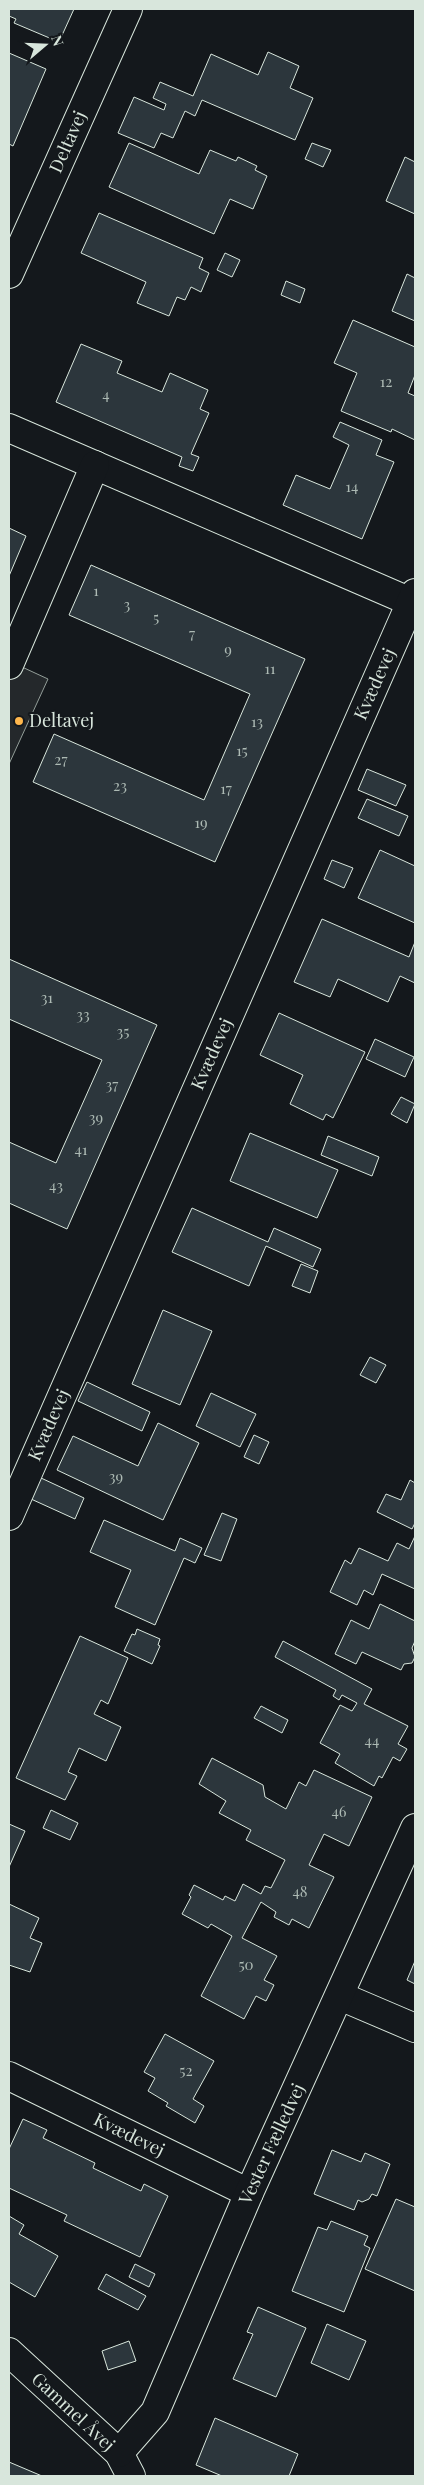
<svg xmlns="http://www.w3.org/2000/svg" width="424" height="2485" viewBox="0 0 424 2485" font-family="'Playfair Display',serif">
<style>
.parking{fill:#24282b;stroke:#939e99}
.building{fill:#2c363c;stroke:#d8e6dc}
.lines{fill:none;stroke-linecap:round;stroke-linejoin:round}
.street-casing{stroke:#d8e6dc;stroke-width:30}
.street{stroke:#14181c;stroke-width:28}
.poi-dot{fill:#ffb74d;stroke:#14181c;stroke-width:2}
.labels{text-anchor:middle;stroke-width:4;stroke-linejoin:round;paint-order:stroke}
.number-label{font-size:15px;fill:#adbab4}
.street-label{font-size:18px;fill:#d8e6dc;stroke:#14181c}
.poi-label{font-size:18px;fill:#d8e6dc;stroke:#14181c;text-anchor:start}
</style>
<rect width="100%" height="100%" fill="#14181c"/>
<!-- parking -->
<polygon class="parking" points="9,661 48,679 9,764"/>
<!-- building -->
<g class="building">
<polygon points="9,9 74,9 59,42 14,23 16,19 9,16"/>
<polygon points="268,52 299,66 290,88 313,98 295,140 202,100 195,116 185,111 173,138 161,133 154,148 118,133 134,97 164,110 166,104 153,98 160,82 193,96 211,54 258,75"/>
<polygon points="9,53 46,69 13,146 9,144"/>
<polygon points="129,143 199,174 210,150 236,161 238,157 257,166 255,170 267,176 253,209 230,199 214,234 109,187"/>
<polygon points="312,143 331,150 323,167 305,159"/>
<polygon points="405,157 415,162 415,214 386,201"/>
<polygon points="99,213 203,258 199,268 209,273 201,292 191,287 185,300 177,297 169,316 137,303 146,282 81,253"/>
<polygon points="225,253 240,260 232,277 217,270"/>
<polygon points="407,274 415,278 415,321 392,311"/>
<polygon points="286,281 305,289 300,303 281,295"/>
<polygon points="353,320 415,347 415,375 408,393 415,396 415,440 392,429 391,432 341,411 357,373 334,363"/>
<polygon points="81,344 122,361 117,373 162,392 170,373 208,390 200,409 209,413 191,454 199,457 193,471 179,466 182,457 56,402"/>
<polygon points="340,422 382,440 376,455 394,462 362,539 283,505 296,475 330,489 349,445 333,437"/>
<polygon points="9,528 26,536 9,576"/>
<polygon points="91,565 305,659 215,862 33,782 54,734 204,800 250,694 69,615"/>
<polygon points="367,769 406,785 396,806 358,790"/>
<polygon points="367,799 408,816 399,836 358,818"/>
<polygon points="380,850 415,866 415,923 358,898"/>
<polygon points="332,860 353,868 344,888 324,879"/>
<polygon points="322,919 409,957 415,942 415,983 400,976 388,1002 338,979 330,997 294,982"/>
<polygon points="9,959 157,1025 67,1229 9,1203 9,1142 56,1163 102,1060 9,1019"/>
<polygon points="279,1013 365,1052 333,1118 326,1114 323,1120 290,1104 303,1075 260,1055"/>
<polygon points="375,1039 414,1057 405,1077 366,1059"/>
<polygon points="401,1097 415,1104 407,1123 391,1114"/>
<polygon points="250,1133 338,1170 317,1218 230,1181"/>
<polygon points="328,1136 379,1157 372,1176 321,1155"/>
<polygon points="192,1208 268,1242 274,1228 321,1249 313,1267 266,1246 249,1286 172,1252"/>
<polygon points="301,1264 318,1271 310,1293 292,1286"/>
<polygon points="163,1310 212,1331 180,1405 132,1384"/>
<polygon points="370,1357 386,1365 376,1383 360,1375"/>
<polygon points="87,1382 150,1412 142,1431 78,1401"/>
<polygon points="211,1393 256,1414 240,1447 196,1426"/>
<polygon points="158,1423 199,1443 163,1520 57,1470 73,1436 138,1466"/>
<polygon points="254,1435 269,1442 259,1464 244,1457"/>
<polygon points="41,1478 84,1498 75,1519 31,1499"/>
<polygon points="410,1480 415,1483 415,1523 412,1529 377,1512 386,1494 401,1500"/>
<polygon points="222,1513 237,1519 221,1561 204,1555"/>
<polygon points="104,1520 175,1551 180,1538 202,1548 195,1563 184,1558 155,1625 115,1607 131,1570 90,1552"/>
<polygon points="415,1536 415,1589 382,1574 373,1595 364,1590 357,1605 330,1592 345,1560 351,1564 359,1548 388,1561 397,1543 409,1549"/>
<polygon points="380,1604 415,1621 415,1641 412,1648 415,1657 412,1663 404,1664 401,1670 362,1652 356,1664 335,1654 351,1620 369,1629"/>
<polygon points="137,1629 160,1639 158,1645 160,1646 152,1664 124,1651 132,1634 135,1635"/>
<polygon points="80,1636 128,1658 108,1704 101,1700 94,1714 121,1727 106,1761 79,1748 68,1772 77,1776 65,1800 16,1778"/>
<polygon points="283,1641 372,1689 364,1704 408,1726 398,1744 407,1749 400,1761 393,1757 382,1778 379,1776 374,1786 335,1763 340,1754 320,1743 340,1705 352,1711 357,1703 342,1695 339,1700 333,1696 336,1690 275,1657"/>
<polygon points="261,1706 288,1720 282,1733 254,1718"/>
<polygon points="212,1758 263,1785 265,1797 286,1809 299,1782 306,1786 314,1770 372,1797 349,1846 324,1834 309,1865 334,1877 309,1928 292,1919 289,1925 274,1917 276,1912 261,1902 242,1938 277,1956 264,1980 274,1985 266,2001 256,1996 244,2019 201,1996 232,1936 211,1924 208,1928 182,1914 191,1897 189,1895 194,1885 223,1900 225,1896 235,1901 243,1884 261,1894 265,1886 271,1888 285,1860 246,1840 251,1830 219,1813 226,1801 199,1784"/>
<polygon points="51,1810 78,1823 70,1840 43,1828"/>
<polygon points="9,1824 25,1831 9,1867"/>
<polygon points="9,1904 39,1918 30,1938 42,1943 30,1972 9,1965"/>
<polygon points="415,1961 415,1984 407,1980"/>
<polygon points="165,2034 214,2061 193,2099 204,2106 195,2123 166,2106 168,2103 148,2091 155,2078 144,2072"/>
<polygon points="23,2119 47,2130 43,2138 95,2163 93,2168 141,2191 144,2184 168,2196 140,2257 64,2221 67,2215 9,2188 9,2149"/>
<polygon points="332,2150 361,2162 365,2153 390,2164 377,2196 372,2194 369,2199 362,2202 358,2200 354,2210 314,2194"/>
<polygon points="396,2199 415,2207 415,2291 365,2269"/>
<polygon points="9,2216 24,2225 19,2234 58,2256 35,2297 9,2282"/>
<polygon points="331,2221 368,2236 364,2245 370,2248 344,2312 292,2291 318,2227 327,2230"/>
<polygon points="135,2264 155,2274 149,2287 129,2277"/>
<polygon points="106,2274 146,2296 138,2310 98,2289"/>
<polygon points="258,2307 306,2328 276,2397 233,2379 253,2334 247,2332"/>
<polygon points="327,2324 366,2341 349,2380 311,2363"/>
<polygon points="129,2341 136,2361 108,2370 102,2351"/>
<polygon points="215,2418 298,2454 289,2476 222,2476 196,2465"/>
<polygon points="9,2462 42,2476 9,2476"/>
</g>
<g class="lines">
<!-- street casing -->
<g class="street-casing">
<g id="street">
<polyline points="9,274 128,9"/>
<polyline points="9,428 411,602"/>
<polyline points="9,665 95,465"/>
<polyline points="9,1516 415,593"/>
<polyline points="340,1996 415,2028"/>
<polyline points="9,2076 249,2193"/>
<polyline points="9,2352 119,2453 131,2476"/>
<polyline points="119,2453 155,2412 249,2193 415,1828"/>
</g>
</g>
<!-- street -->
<use href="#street" class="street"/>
</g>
<!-- markers -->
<circle class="poi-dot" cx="19" cy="721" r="5"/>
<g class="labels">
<!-- number labels -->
<g class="number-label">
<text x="386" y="387">12</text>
<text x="106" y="400">4</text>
<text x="352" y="492">14</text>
<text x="96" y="596">1</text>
<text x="127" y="610">3</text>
<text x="156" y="623">5</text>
<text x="192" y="639">7</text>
<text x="228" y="655">9</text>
<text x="270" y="674">11</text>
<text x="257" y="727">13</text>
<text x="242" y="756">15</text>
<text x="61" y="765">27</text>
<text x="120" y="791">23</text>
<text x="226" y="794">17</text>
<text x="201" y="828">19</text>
<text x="47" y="1003">31</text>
<text x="83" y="1020">33</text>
<text x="123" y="1037">35</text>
<text x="112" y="1090">37</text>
<text x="96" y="1123">39</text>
<text x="81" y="1155">41</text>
<text x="56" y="1191">43</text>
<text x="116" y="1482">39</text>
<text x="372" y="1746">44</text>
<text x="339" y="1817">46</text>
<text x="300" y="1897">48</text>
<text x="246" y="1970">50</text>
<text x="186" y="2076">52</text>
</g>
<!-- street labels -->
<g class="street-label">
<text transform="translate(68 142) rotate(-66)" y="6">Deltavej</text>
<text transform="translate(375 684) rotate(-66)" y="6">Kvædevej</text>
<text transform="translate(212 1054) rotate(-66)" y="6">Kvædevej</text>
<text transform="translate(49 1425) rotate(-66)" y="6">Kvædevej</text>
<text transform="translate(129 2135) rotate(26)" y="6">Kvædevej</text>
<text transform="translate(272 2144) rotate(-65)" y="6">Vester Fælledvej</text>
<text transform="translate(73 2412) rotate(43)" y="6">Gammel Åvej</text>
</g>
<!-- poi labels -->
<g class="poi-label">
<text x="29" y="727">Deltavej</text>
</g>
</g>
<!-- border -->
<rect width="424" height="2485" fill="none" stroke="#d8e6dc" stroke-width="20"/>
<!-- north arrow -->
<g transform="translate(45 45) rotate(71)" stroke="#14181c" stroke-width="4" paint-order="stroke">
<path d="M0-4L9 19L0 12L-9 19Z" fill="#d8e6dc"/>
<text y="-8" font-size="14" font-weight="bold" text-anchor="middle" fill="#d8e6dc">N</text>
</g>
</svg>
